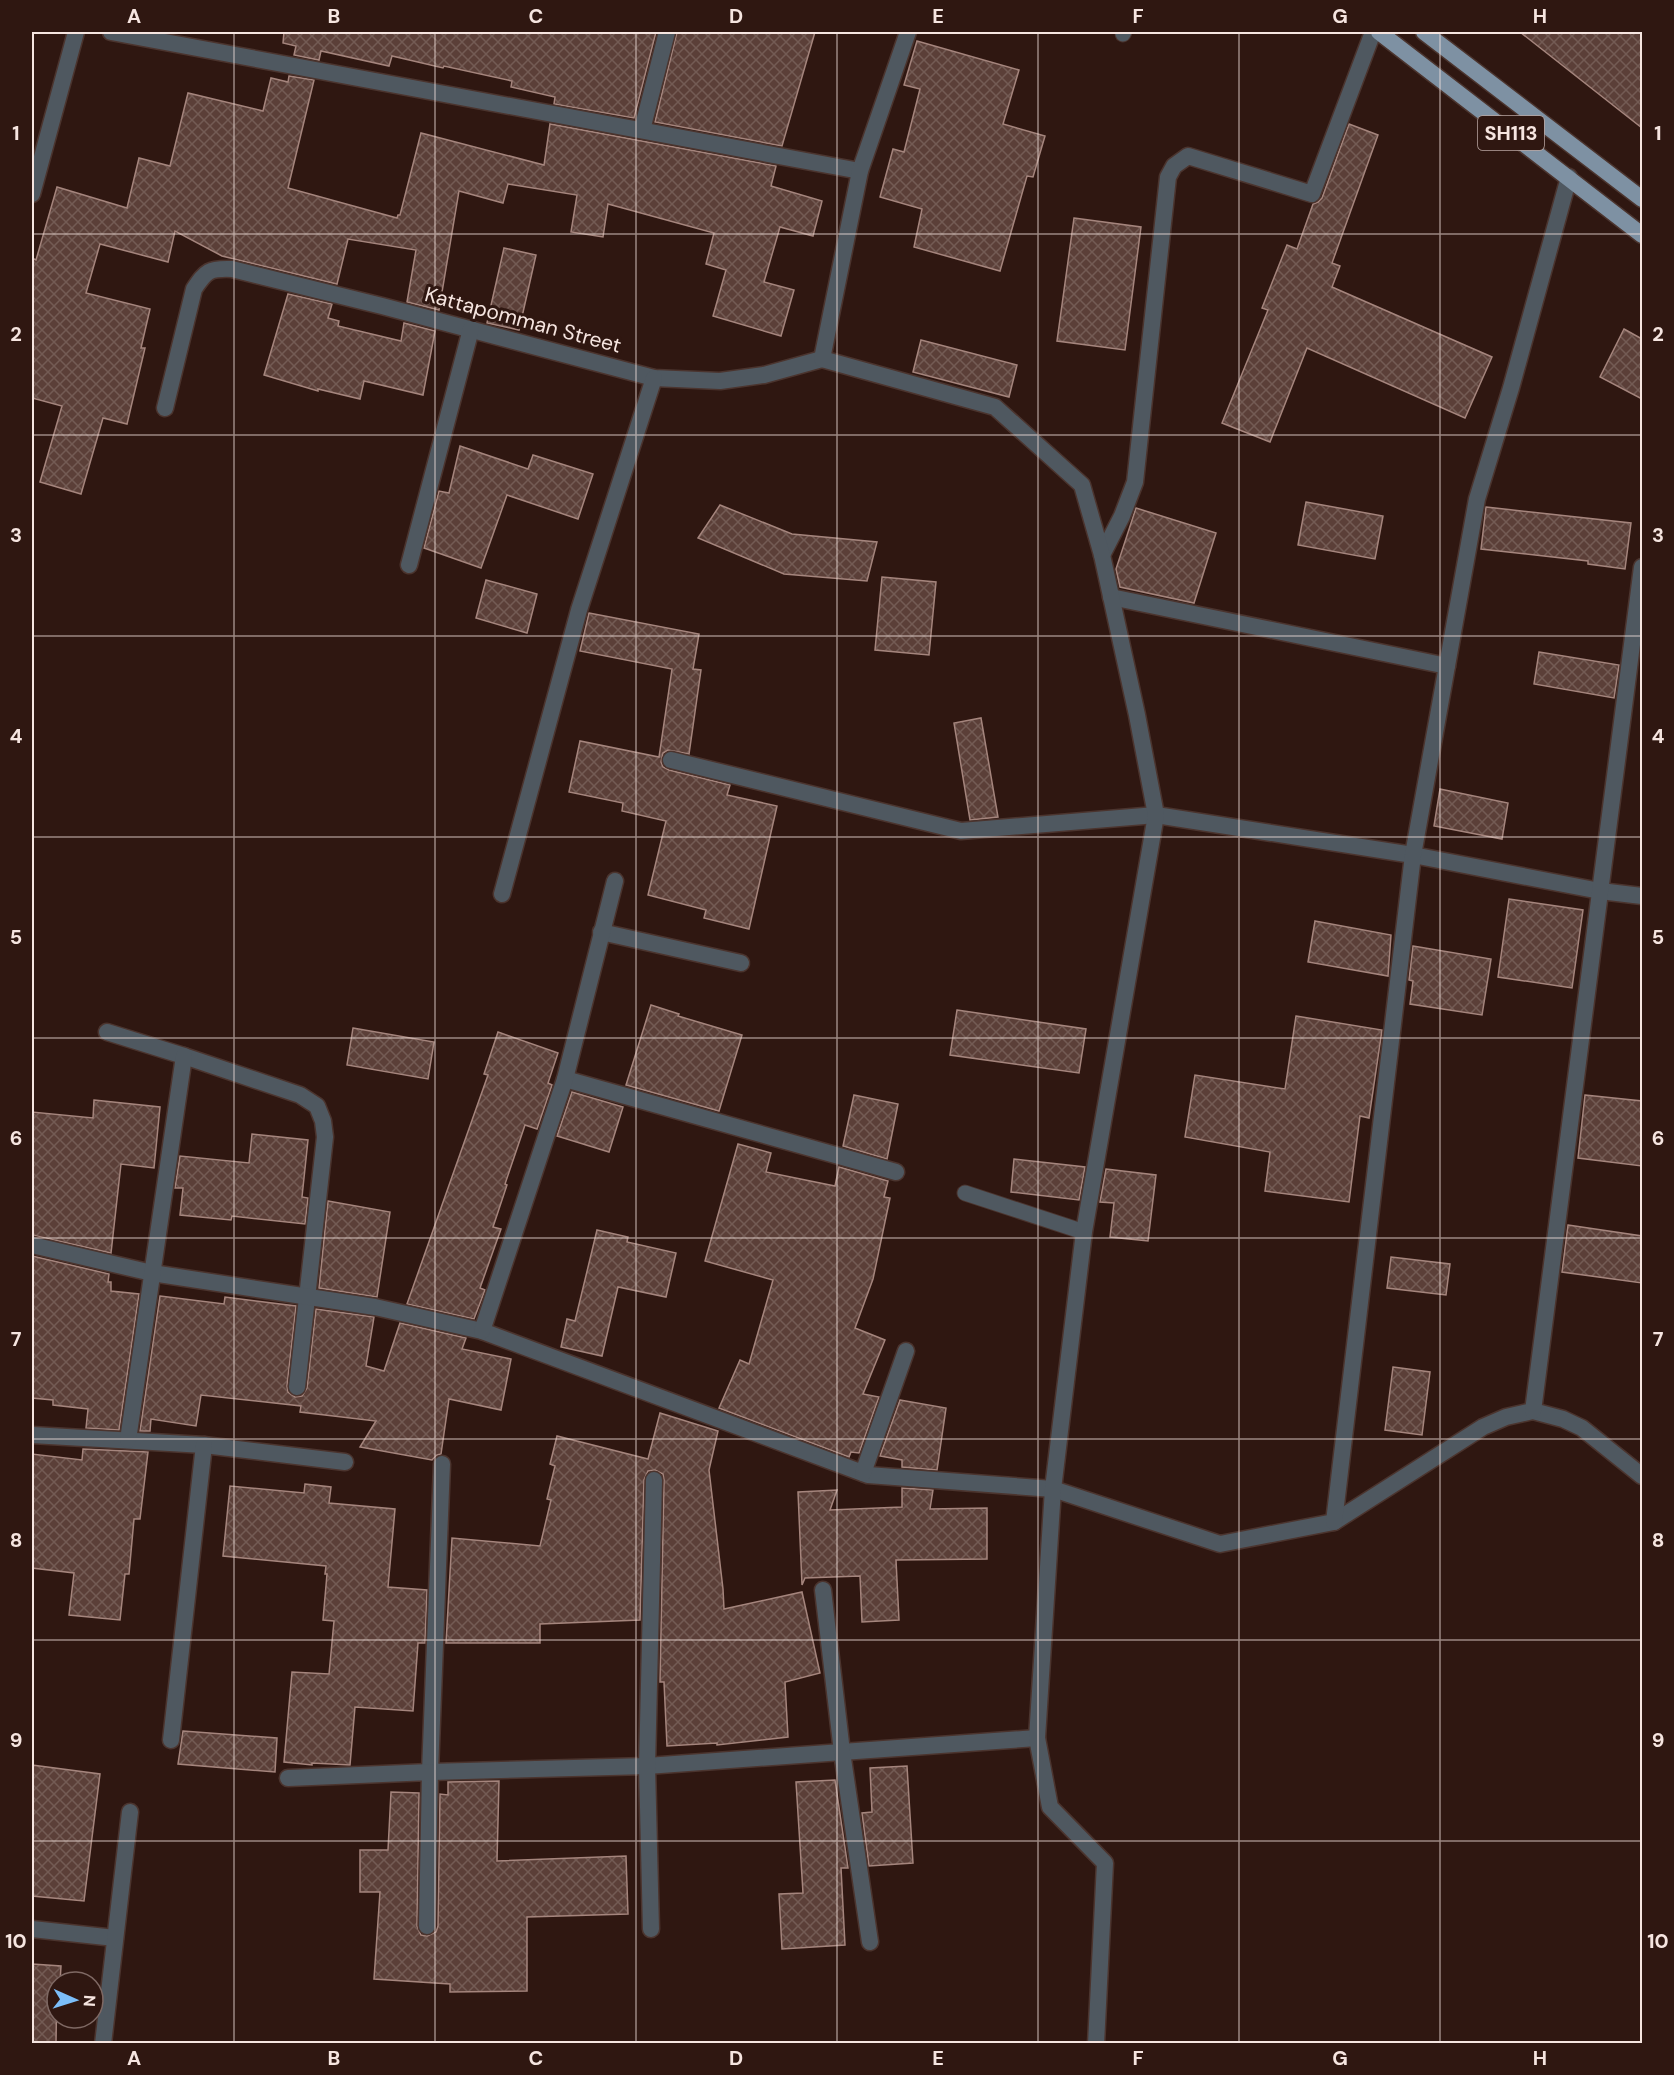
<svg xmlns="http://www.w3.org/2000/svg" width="1674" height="2075" viewBox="0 0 1674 2075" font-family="'DM Sans',sans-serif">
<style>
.building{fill:url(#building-cross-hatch);stroke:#a5857d;stroke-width:1.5}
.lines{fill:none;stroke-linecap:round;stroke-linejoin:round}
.service-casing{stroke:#4b342e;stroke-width:17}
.minor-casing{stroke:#4b342e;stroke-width:19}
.tertiary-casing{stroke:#4b342e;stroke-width:19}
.primary-casing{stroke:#4b342e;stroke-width:19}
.service{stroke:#4f5860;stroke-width:15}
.minor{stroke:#4f5860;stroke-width:16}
.tertiary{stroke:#4f5860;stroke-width:16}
.primary{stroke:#7e91a3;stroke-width:16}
.grid{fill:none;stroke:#f6e5e0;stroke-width:1.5;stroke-opacity:0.55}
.labels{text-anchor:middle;stroke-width:6;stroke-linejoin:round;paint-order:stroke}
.shield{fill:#2f1711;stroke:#baa7a2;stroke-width:1.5}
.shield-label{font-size:20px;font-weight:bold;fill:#f6e5e0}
.street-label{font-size:21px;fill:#f6e5e0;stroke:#2f1711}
.neatline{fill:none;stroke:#f6e5e0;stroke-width:2}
.grid-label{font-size:20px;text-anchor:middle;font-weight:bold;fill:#f6e5e0}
</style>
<defs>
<pattern id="building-cross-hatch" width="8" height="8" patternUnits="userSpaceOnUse" patternTransform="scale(1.5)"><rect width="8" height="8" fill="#5b3f38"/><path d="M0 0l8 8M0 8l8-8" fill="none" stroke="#735b54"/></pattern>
</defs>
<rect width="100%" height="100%" fill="#2f1711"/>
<!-- building -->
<g class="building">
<polygon points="284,32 656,32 634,118 554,104 555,97 511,87 512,81 444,66 443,68 392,56 389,66 321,51 319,60 294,55 296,46 283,43"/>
<polygon points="677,32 815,32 782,146 655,122"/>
<polygon points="1520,32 1642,32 1642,128"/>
<polygon points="917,41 1019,70 1003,124 1045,136 1033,177 1027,176 1000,271 914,247 922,209 880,197 893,149 904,152 920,89 904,85"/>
<polygon points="289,76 314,80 288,188 397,218 398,215 400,215 421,133 544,165 550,124 776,166 771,186 822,201 813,236 780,227 764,282 794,290 781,336 713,316 726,270 706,264 714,233 608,204 603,237 571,232 577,195 508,184 503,203 459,191 439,310 407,302 416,250 348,239 337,284 222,256 175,231 168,262 100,244 86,293 150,309 141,348 145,348 127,424 103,418 81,494 40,482 62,406 32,398 32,258 36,260 57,187 127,208 139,158 170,166 188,93 263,111 271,78 288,82"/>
<polygon points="1349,124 1378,135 1332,263 1340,266 1332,287 1492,357 1465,418 1307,348 1270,442 1222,423 1268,310 1262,308 1287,245 1297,249 1313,204 1318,202 1322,198"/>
<polygon points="1074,218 1141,227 1125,350 1057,341"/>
<polygon points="504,248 536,255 519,330 487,323"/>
<polygon points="288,294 332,304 328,318 339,321 338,326 401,341 404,323 435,331 423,395 364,381 360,399 318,389 318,391 264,375"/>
<polygon points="1624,329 1642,339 1642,399 1600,377"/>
<polygon points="921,340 1017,365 1009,397 913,372"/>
<polygon points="460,446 528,469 533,455 593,474 578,519 507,495 481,568 424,548 439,491 449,493"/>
<polygon points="1306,502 1383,516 1375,559 1298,545"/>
<polygon points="720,505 792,534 877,542 867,581 784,574 698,538"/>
<polygon points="1486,507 1631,523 1625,569 1588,564 1588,561 1481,549"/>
<polygon points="1136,508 1216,533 1194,603 1120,587 1116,569"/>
<polygon points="882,577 936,582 929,655 875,650"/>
<polygon points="486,580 537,594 527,633 476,618"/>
<polygon points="589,613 699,634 693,669 701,670 689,754 668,750 663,753 661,762 663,767 669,770 730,785 727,795 777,806 749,929 704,918 706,910 648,895 666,821 622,811 623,803 569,792 580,741 659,757 672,669 580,651"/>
<polygon points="1539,652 1619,665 1614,698 1534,684"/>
<polygon points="981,718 998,817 970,820 954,723"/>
<polygon points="1440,789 1508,803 1502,839 1434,826"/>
<polygon points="1509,899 1583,910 1572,988 1498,977"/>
<polygon points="1315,921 1391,935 1388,976 1308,962"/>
<polygon points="1413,946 1491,959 1482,1015 1410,1004 1413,981 1409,980"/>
<polygon points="651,1005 679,1014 678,1016 742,1035 719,1111 626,1085"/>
<polygon points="957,1010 1086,1029 1079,1073 950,1055"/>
<polygon points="1296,1016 1382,1030 1369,1118 1360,1116 1349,1202 1265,1191 1270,1152 1185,1137 1195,1075 1285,1089"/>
<polygon points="353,1028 434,1042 428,1079 347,1065"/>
<polygon points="498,1032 558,1053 548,1083 552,1085 537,1129 525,1125 505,1184 507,1185 493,1227 501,1229 480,1288 485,1290 474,1319 407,1304 488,1075 484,1074"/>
<polygon points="572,1092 623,1107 609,1152 557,1136"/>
<polygon points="854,1095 898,1104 887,1159 843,1146"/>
<polygon points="1585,1095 1642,1101 1642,1166 1578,1158"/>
<polygon points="94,1100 160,1107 154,1168 121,1164 111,1253 32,1235 32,1112 93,1118"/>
<polygon points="252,1134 308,1140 302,1197 308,1198 305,1224 232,1216 231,1220 180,1215 183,1188 175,1188 180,1156 249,1163"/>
<polygon points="738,1144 771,1153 766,1172 835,1186 839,1167 888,1181 884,1197 890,1198 873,1279 855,1328 885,1340 863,1394 879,1397 859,1453 851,1452 849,1457 719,1408 740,1360 749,1364 773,1280 705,1261"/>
<polygon points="1014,1159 1085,1167 1079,1200 1011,1192"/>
<polygon points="1106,1169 1156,1175 1148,1241 1110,1237 1114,1203 1100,1202"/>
<polygon points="328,1201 390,1212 377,1297 319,1288"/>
<polygon points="1568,1225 1642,1236 1642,1283 1562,1272"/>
<polygon points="597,1230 628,1237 627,1242 676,1253 666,1297 618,1287 602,1356 561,1347 567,1319 575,1321"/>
<polygon points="32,1256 109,1274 108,1282 111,1282 111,1291 139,1294 119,1430 86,1428 88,1409 53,1405 53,1400 32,1398"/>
<polygon points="1391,1257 1450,1264 1446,1295 1387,1288"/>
<polygon points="160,1296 224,1304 225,1297 296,1306 287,1386 288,1392 295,1397 302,1396 307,1388 316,1309 374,1317 366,1366 384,1371 400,1323 466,1338 462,1349 511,1359 501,1410 449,1399 441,1454 437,1455 432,1460 360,1447 376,1421 300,1412 301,1406 201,1395 196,1426 151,1419 150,1431 140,1431"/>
<polygon points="1393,1367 1430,1372 1422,1435 1385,1430"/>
<polygon points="900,1400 946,1408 937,1470 902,1467 902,1460 880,1456"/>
<polygon points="660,1413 718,1431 709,1470 723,1589 724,1609 802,1592 820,1673 785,1682 788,1737 717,1745 717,1743 667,1746 664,1682 660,1682 664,1480 663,1474 655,1470 648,1471 644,1480 640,1620 540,1624 540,1643 446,1643 452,1538 540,1546 551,1500 547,1499 555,1466 550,1464 557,1436 648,1459"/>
<polygon points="83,1449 148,1452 140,1519 134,1519 129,1574 125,1574 120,1620 69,1615 74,1573 32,1568 32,1454 82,1460"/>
<polygon points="305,1484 331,1487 329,1503 395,1509 388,1587 427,1590 425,1643 418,1643 413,1711 355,1707 350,1765 312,1763 312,1765 284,1762 292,1672 329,1674 334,1621 323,1620 327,1574 325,1574 326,1566 223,1556 230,1486 304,1493"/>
<polygon points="902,1488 933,1490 930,1509 987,1508 987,1559 896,1560 899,1620 862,1622 860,1576 805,1578 802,1585 798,1492 837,1490 830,1510 902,1507"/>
<polygon points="183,1731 277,1738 275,1772 178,1764"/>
<polygon points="32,1765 100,1774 84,1901 32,1896"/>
<polygon points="907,1766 913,1863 869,1866 862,1813 872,1812 870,1768"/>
<polygon points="835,1780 848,1868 841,1868 845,1945 782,1949 779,1894 803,1893 796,1782"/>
<polygon points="499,1781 497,1861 626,1856 628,1914 527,1917 527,1991 450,1992 450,1984 374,1979 380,1892 360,1892 360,1850 388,1850 391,1792 419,1793 417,1926 421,1935 427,1936 436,1932 438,1926 440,1794 448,1795 448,1782"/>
<polygon points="32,1964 61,1966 60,1982 57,1982 56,2043 32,2043"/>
</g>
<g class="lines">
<!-- service casing -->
<g class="service-casing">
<g id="service">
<polyline points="1123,34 1124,32"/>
<polyline points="965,1193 1084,1232"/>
</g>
</g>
<!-- minor casing -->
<g class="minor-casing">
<g id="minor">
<polyline points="111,32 860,171"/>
<polyline points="642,130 667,32"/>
<polyline points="32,194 76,32"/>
<path d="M165,408L194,289C206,271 209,268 232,269L382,306L654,378L720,381L764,375L822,359"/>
<polyline points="1102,555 1122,516 1135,482 1168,177 1174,166 1188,156 1312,194 1373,32"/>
<polyline points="409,565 471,329"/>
<polyline points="1111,597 1447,666"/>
<polyline points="671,760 961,831 1156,815 1413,855 1600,891 1642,896"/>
<polyline points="502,894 579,610 654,378"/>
<polyline points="601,932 741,963"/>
<polyline points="107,1032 184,1056 300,1095 317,1106 323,1121 325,1137 297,1387"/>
<polyline points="565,1079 896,1172"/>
<polyline points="32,1245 152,1273 375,1307 482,1331 868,1475 1053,1489 1220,1544 1334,1522 1483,1427 1506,1417 1533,1411 1563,1419 1582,1428 1642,1476"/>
<polyline points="482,1331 565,1079 615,881"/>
<polyline points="1533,1411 1642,567"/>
<polyline points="32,1435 204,1445 345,1462"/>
<polyline points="128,1440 184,1056"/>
<polyline points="442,1464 430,1772 647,1766 1037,1738"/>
<polyline points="863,1473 906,1351"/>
<polyline points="1334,1522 1413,855 1477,499 1511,388 1569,177"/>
<polyline points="823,1590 842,1752 870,1942"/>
<polyline points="171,1740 204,1445"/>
<polyline points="288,1778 430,1772 427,1926"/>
<polyline points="32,1929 115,1938"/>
<polyline points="651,1929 647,1766 654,1480"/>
<polyline points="103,2044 130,1812"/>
</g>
</g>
<!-- tertiary casing -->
<g class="tertiary-casing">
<polyline id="tertiary" points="908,32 860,171 822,359 995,407 1082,485 1102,555 1137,715 1156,815 1084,1232 1053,1489 1037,1738 1050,1807 1105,1863 1096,2044"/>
</g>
<!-- primary casing -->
<g class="primary-casing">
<g id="primary">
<polyline points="1379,32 1642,235"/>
<polyline points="1424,32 1642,199"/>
</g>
</g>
<!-- service -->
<use href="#service" class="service"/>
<!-- minor -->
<use href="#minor" class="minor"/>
<!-- tertiary -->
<use href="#tertiary" class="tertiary"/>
<!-- primary -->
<use href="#primary" class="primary"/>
</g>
<!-- grid -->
<path class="grid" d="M234,32V2044M435,32V2044M636,32V2044M837,32V2044M1038,32V2044M1239,32V2044M1440,32V2044M32,234H1642M32,435H1642M32,636H1642M32,837H1642M32,1038H1642M32,1238H1642M32,1439H1642M32,1640H1642M32,1841H1642"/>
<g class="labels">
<!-- shield labels -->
<rect class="shield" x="1478" y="116" width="66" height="34" rx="4.5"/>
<g class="shield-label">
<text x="1511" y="140">SH113</text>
</g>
<!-- street labels -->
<g class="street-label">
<text transform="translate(523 320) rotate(15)" y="7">Kattapomman Street</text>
</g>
</g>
<!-- border -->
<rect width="1674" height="2075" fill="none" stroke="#2f1711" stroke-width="66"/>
<!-- north arrow -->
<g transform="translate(75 2000) rotate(93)"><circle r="28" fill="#2f1711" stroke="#7f6964" stroke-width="1.5"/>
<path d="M0-4.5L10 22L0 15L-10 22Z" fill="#7cbef9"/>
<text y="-9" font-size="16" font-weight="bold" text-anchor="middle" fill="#f6e5e0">N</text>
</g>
<rect x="33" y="33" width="1608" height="2009" class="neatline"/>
<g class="grid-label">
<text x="134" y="23">A</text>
<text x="334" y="23">B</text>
<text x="536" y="23">C</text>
<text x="736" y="23">D</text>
<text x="938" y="23">E</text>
<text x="1138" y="23">F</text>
<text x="1340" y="23">G</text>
<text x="1540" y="23">H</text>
<text x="16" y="140">1</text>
<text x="1658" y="140">1</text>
<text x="16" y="341">2</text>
<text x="1658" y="341">2</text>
<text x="16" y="542">3</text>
<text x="1658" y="542">3</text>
<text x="16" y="743">4</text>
<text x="1658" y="743">4</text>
<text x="16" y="944">5</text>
<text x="1658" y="944">5</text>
<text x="16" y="1145">6</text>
<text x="1658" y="1145">6</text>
<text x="16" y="1346">7</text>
<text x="1658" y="1346">7</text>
<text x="16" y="1547">8</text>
<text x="1658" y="1547">8</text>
<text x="16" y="1747">9</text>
<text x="1658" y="1747">9</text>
<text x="16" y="1948">10</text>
<text x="1658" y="1948">10</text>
<text x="134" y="2065">A</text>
<text x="334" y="2065">B</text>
<text x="536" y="2065">C</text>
<text x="736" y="2065">D</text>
<text x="938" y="2065">E</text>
<text x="1138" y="2065">F</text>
<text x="1340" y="2065">G</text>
<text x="1540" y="2065">H</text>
</g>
</svg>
